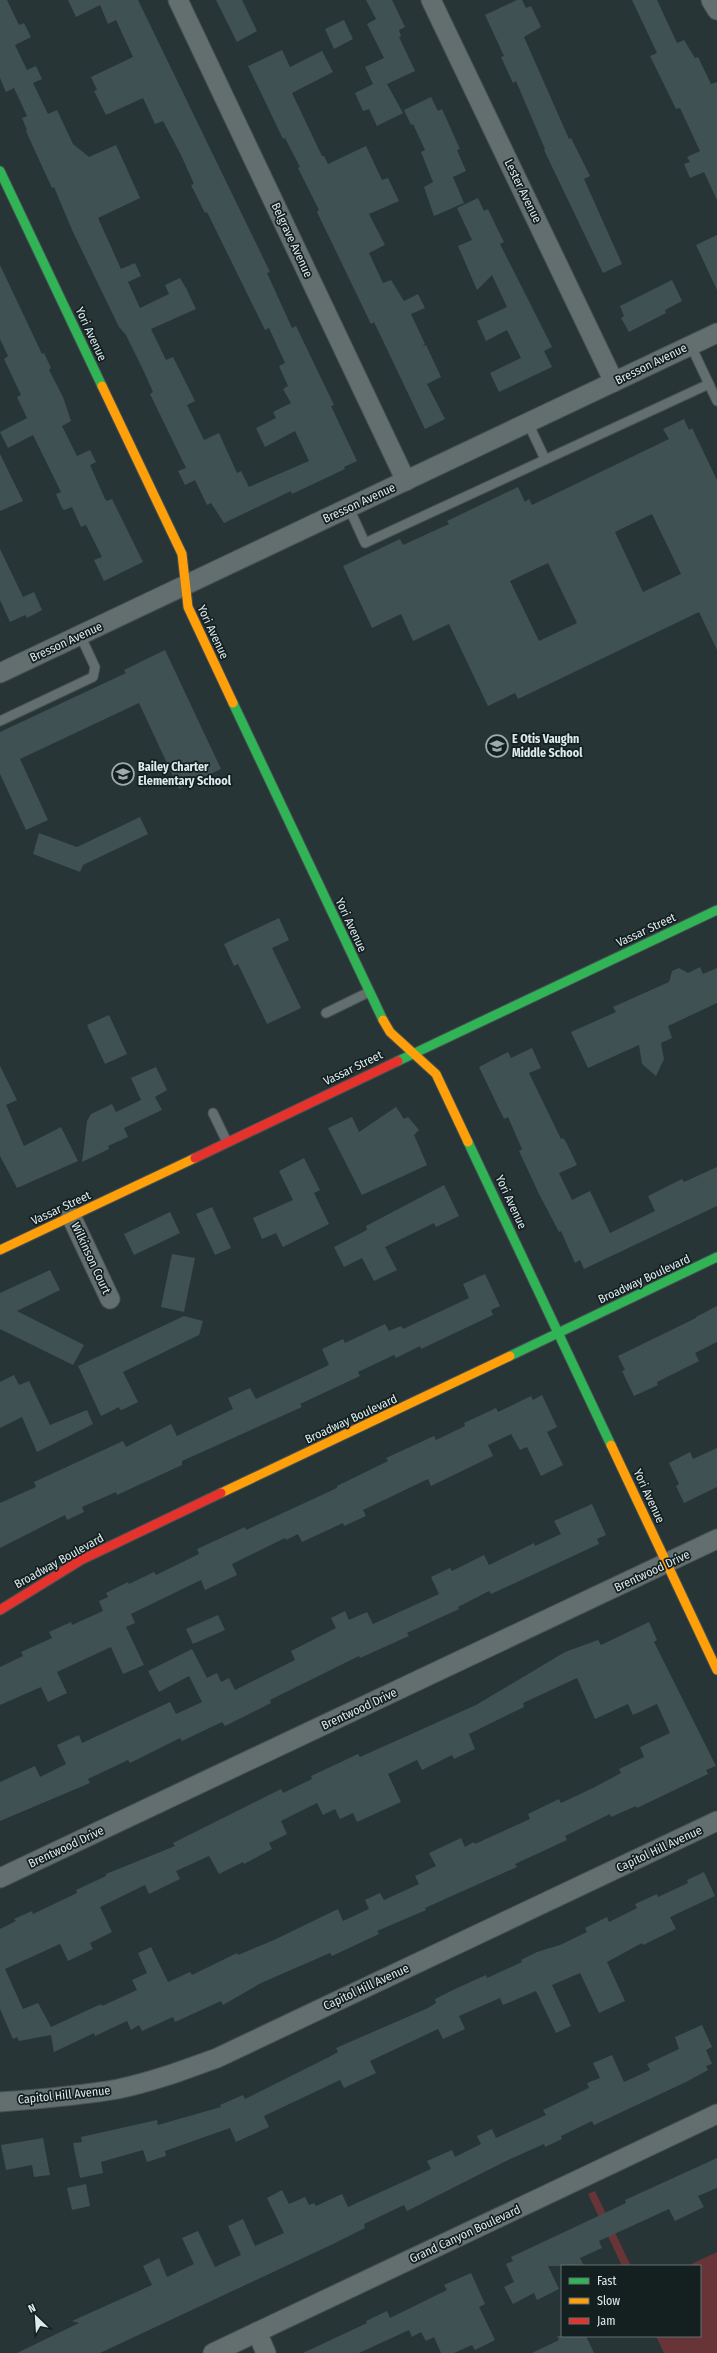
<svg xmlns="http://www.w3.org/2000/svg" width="717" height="2353" viewBox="0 0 717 2353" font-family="'Fira Sans Condensed',sans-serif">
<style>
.green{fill:#673437}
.building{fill:#405153;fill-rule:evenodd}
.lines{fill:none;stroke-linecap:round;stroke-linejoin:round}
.lane-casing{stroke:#465153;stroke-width:11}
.street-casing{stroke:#465153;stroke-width:21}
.fast-casing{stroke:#465153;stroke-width:11}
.slow-casing{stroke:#465153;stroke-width:11}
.jam-casing{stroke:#465153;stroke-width:11}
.lane{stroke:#636e6f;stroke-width:9}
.street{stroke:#636e6f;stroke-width:19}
.fast{stroke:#30b455;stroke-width:9}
.slow{stroke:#ff9f0a;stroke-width:9}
.jam{stroke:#e5322d;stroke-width:9}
.labels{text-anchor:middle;stroke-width:3.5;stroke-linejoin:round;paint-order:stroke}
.street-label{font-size:12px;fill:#ddebed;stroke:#141f20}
.poi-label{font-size:12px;font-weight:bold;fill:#ddebed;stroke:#141f20;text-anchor:start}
</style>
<rect width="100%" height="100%" fill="#273536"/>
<!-- green -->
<g class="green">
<polygon points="595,2191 631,2266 622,2266 588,2194"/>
<polygon points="717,2252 717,2353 664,2353 656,2336 700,2336 700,2266 687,2266"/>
</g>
<!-- building -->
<g class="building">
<polygon points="0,0 7,0 19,25 24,23 31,37 15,45 27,70 36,66 42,79 33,83 48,114 57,110 73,144 89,157 116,145 140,198 98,218 121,269 135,263 141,276 128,282 140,308 169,294 165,285 180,278 186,288 196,309 151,329 166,360 173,357 195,401 187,405 204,440 219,433 237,473 241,471 249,487 309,461 295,431 265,447 256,428 276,418 273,412 291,403 283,389 288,386 279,366 285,363 269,328 265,330 207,212 205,213 191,185 194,184 181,155 163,121 155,124 143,98 106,115 94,91 97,90 91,77 133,57 116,20 108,24 100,5 76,17 68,0 138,0 270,272 267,273 292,328 296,326 334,405 331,406 357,461 344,467 345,469 292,494 291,491 224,523 211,503 207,505 195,480 185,485 178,471 186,468 150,394 153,392 145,374 126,335 119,327 72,230 54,187 52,188 45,173 26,131 27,130 22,118 27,116 14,88 6,92 0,78"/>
<polygon points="216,0 242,0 257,31 237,42"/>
<polygon points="366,0 392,0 405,27 399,30 401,36 399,37 415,71 387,84 403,113 377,126 369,109 363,111 355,93 373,84 365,67 384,58 367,24 376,19"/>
<polygon points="517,0 522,0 526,8 531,6 541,27 524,37 569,139 571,138 590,176 584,179 622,264 603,273 544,150 545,149 516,81 513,83 501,57 504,56 485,15"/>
<polygon points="632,0 657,0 677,43 684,40 695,58 698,57 711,84 717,82 717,200 704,172 690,178 684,164 690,162 687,157 700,151 680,108 676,109 650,56 657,53"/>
<polygon points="344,20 353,39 334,49 325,29"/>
<polygon points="282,50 290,67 322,51 333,72 292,93 322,156 324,156 328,164 366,146 382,180 388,178 399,201 369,214 385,245 369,253 383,283 391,280 404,301 418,294 425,308 411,314 425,344 422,346 426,345 441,377 427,384 445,419 425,429 374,322 371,324 317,212 319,210 298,168 300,167 285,138 283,139 248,66"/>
<polygon points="431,97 438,111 442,109 460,149 457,150 466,171 453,177 464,203 434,216 424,187 433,182 421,152 425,150 413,124 411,125 404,110"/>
<polygon points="478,198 484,211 488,209 497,228 504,242 500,244 552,347 544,351 552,367 499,392 490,373 521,358 507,330 486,341 477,321 507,307 492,275 477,290 458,246 472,240 457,208"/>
<polygon points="717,235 717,290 696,245"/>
<polygon points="0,265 42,354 44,353 51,368 49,370 63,397 71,421 62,426 77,456 90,450 96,462 90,465 105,499 107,501 112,499 143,562 104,581 94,560 102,557 86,525 81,527 72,507 64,510 62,508 56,494 61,492 33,435 8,448 0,432 27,418 17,397 21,395 4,359 8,356 0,339"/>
<polygon points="672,280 682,301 665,310 666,313 629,332 621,318 624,316 620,306"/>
<path d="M684,419L689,430L692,428L717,480V650L699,612L518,699L515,693L488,706L449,624L413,641L401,614L372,628L343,566L400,539L403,545L449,524L447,521L518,487L525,502L529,499L532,505L669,439L663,429ZM652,514L681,574L643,592L615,532ZM548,563L577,623L539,641L510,581Z"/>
<polygon points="0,454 23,501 0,511"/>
<polygon points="0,549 23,597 34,592 42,610 27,618 25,615 10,622 0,600"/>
<polygon points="165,650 221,769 179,789 139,703 20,759 48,820 26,830 0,774 0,732 126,673 124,670"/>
<polygon points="140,817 148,834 83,865 80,872 33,854 39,833 77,847"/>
<polygon points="279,918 289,940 272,948 301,1008 267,1024 238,964 234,966 224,944"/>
<polygon points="700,967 703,974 717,968 717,1003 668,1026 672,1038 661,1043 664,1059 656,1076 642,1064 639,1045 588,1068 571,1032 616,1012 613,1007 669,982 672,971 679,968 688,973"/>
<polygon points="109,1015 127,1054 105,1064 87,1025"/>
<polygon points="532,1048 541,1068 529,1073 561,1139 563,1138 566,1142 577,1165 559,1173 572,1200 590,1191 610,1233 655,1211 648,1196 682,1179 684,1182 717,1167 717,1206 584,1269 580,1260 575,1263 561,1231 559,1232 539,1194 519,1151 522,1149 508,1117 504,1119 479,1067 508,1052 511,1058"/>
<polygon points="0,1066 17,1100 6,1105 24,1146 61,1127 78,1161 17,1188 0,1156"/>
<polygon points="156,1067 167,1090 155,1097 162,1110 124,1128 128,1137 108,1146 109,1149 82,1162 87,1121 91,1114 112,1104 116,1112 141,1100 131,1078"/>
<polygon points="396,1107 404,1119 408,1117 419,1130 414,1135 427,1165 362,1195 328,1128 352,1117 359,1132"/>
<polygon points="304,1158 320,1190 314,1193 329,1224 283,1247 276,1233 262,1239 253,1218 293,1200 279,1171"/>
<polygon points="444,1185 459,1216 436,1227 434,1223 385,1247 397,1270 374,1281 362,1258 344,1267 334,1247 367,1230 366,1226"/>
<polygon points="212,1207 231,1248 215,1255 196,1214"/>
<polygon points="170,1212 180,1233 134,1255 124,1234"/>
<polygon points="172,1254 195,1258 184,1312 161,1307"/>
<polygon points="50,1270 60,1290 17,1311 84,1345 73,1365 0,1329 0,1293"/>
<polygon points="485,1274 500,1306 491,1310 493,1315 421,1349 420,1346 396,1358 394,1355 358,1372 360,1376 300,1404 302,1407 182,1461 182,1465 117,1495 116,1492 82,1507 84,1512 67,1520 65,1515 0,1548 0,1503 36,1487 34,1482 123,1441 126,1447 171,1424 177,1436 233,1409 228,1398 250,1388 256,1399 329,1365 322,1349 343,1339 345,1343 385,1324 389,1331 401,1326 403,1329 469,1298 463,1284"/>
<polygon points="717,1306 717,1342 695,1353 699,1361 657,1382 658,1385 634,1396 622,1371 625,1370 618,1356 696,1318 696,1317"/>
<polygon points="184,1316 203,1321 199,1335 123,1372 138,1402 124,1409 120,1410 119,1407 101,1416 78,1366"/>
<polygon points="14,1375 19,1385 29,1381 50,1425 87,1410 93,1424 37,1452 22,1417 0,1428 0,1382"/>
<polygon points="542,1395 557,1427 547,1432 563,1465 541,1476 527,1447 520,1450 511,1434 488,1445 493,1456 431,1486 428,1479 363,1510 366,1516 344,1526 343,1523 302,1542 298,1534 286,1540 285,1538 232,1564 237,1575 205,1590 201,1580 131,1614 135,1623 126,1627 144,1665 123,1674 111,1647 57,1672 67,1693 48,1702 41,1687 0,1705 0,1667 23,1656 21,1652 52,1638 49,1632 71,1622 72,1625 103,1611 99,1601 108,1597 106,1593 128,1582 129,1584 154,1572 156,1575 199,1554 197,1549 245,1527 246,1530 337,1488 337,1486 388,1461 386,1458 434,1436 436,1440 465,1426 464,1423 496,1408 498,1412 531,1396 533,1400"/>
<polygon points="717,1448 717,1487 684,1503 676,1486 679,1484 669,1463 690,1452 693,1459"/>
<polygon points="592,1504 606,1535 597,1539 599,1544 491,1594 489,1591 458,1607 459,1609 407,1633 409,1636 360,1658 359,1656 270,1700 271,1703 225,1726 222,1722 182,1741 180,1738 130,1763 128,1760 88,1779 90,1783 0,1821 0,1782 35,1766 40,1777 66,1764 57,1745 79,1735 82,1743 170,1702 176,1714 202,1702 189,1676 159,1692 148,1671 192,1649 207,1678 217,1673 221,1682 229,1678 235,1690 295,1660 291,1651 336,1628 331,1618 345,1611 349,1620 367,1612 373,1624 439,1594 431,1577 450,1568 452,1571 484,1555 489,1565 534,1543 535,1546 561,1534 554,1521"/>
<polygon points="218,1615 225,1630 193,1644 186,1629"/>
<path d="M649,1622L657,1640L654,1642L716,1766L706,1770L708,1774L637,1808L636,1806L611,1817L610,1814L565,1836L567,1840L515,1864L517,1867L425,1908L426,1910L377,1931L379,1934L332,1956L330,1953L261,1983L223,2005L221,2001L175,2022L173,2017L142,2031L139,2025L131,2030L127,2021L95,2036L94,2033L54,2052L51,2035L19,2041L17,2037L13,2039L0,2009V1929L16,1921L14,1919L32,1911L33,1914L77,1893L76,1890L106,1876V1874L175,1846L173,1843L281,1789L283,1793L312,1779L311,1776L358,1754L360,1757L476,1705L565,1652L598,1640L601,1645ZM577,1678L595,1719L628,1704L633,1715L657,1704L670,1733L640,1747L644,1757L619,1769L621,1773L593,1788L561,1803L559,1799L528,1814L530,1819L475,1844L474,1842L465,1847L461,1838L429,1853L436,1866L415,1876L419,1884L384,1900L380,1893L365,1900L369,1909L343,1921L338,1909L274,1940L238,1955L237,1953L192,1975L190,1972L168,1982L151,1947L138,1953L147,1973L132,1980L137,1990L102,2006L101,2004L51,2027L38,2003L23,2009L5,1969L60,1944L68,1961L93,1949L90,1943L112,1932L100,1907L145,1885L149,1894L180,1879L176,1871L209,1856L219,1874L243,1862L244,1864L272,1849L269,1843L287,1834L281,1821L317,1803L323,1815L335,1809L340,1819L353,1813L357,1822L401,1802L388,1774L417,1760L422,1770L452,1755L454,1759L475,1749L469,1734L524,1707L523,1703Z"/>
<polygon points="704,1872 715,1896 670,1917 676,1929 643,1945 642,1943 607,1962 625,2001 599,2013 580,1973 552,1985 571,2026 556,2033 536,1991 503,2005 500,1998 459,2016 465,2029 443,2039 438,2029 370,2061 376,2073 344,2088 340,2080 264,2116 269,2127 236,2142 230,2128 165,2151 166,2156 147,2162 143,2150 101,2162 103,2173 80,2178 73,2143 82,2142 81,2137 157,2120 158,2125 221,2107 220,2105 243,2095 245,2099 329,2057 338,2052 336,2048 428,2008 436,2003 435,1999 455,1989 486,1975 487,1978 522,1962 521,1960 537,1952 560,1945 587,1932 585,1928 607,1917 609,1922 637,1908 635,1904 657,1894 658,1897 688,1883 687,1880"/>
<polygon points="702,2025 712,2047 706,2050 712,2064 706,2066 708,2070 686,2082 594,2125 592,2121 561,2136 562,2139 545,2147 544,2144 506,2161 407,2211 404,2205 364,2224 365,2228 333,2244 100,2353 17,2353 79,2323 72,2321 152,2285 143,2266 159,2258 167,2277 194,2264 182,2238 198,2231 215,2267 241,2255 228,2226 243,2219 255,2246 284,2233 267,2198 282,2190 289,2204 305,2197 309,2205 314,2203 316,2206 342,2194 348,2207 431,2169 427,2161 452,2150 455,2157 481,2144 477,2136 492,2129 496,2138 546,2115 543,2110 589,2088 587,2083 600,2078 593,2063 612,2055 624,2082 650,2070 647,2064 679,2049 675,2037"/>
<polygon points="43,2138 50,2175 34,2177 32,2165 6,2170 1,2145"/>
<polygon points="717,2158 717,2188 698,2196 704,2207 675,2221 669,2209 599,2241 602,2248 580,2258 584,2266 548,2266 559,2289 537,2300 534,2293 513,2304 504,2287 514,2282 506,2264 513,2261 511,2257 626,2203 625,2200"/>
<polygon points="86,2184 90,2206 72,2210 67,2188"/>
<polygon points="471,2273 485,2304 479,2307 495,2340 475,2350 472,2345 454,2353 441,2353 434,2337 426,2341 421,2332 412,2337 409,2330 359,2353 303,2353 367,2323 366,2321 387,2311 390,2318 447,2290 444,2285"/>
<polygon points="557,2336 586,2336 594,2353 532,2353 559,2340"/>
</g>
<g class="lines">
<!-- lane casing -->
<g class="lane-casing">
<g id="lane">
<polyline points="691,346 717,401"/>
<polyline points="528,423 545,459"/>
<polyline points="349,508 365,543 709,384"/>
<polyline points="0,721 93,677 95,667 80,635"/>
<polyline points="326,1013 369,992"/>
<polyline points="213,1113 227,1142"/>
</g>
</g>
<!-- street casing -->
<g class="street-casing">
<g id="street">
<polyline points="178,0 406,481"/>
<polyline points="431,0 614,382"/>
<polyline points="711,0 717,10"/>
<polyline points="0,673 717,333"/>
<polyline points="71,1216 110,1299"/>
<polyline points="0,1878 717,1539"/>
<path d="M0,2102C39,2099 79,2096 118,2089C152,2082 184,2070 217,2058L717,1821"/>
<polyline points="257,2332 266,2353"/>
<polyline points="213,2353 717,2114"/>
</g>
</g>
<!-- fast casing -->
<g class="fast-casing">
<g id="fast">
<polyline points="0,171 102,386"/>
<polyline points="233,703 383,1020"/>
<polyline points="398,1061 717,910"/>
<polyline points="468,1142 611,1445"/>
<polyline points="510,1356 717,1257"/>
</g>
</g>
<!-- slow casing -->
<g class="slow-casing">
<g id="slow">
<polyline points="102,386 182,554 188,607 233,703"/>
<polyline points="383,1020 390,1032 436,1074 468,1142"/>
<polyline points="0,1250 195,1158"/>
<polyline points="611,1445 717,1670"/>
<polyline points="221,1493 510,1356"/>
</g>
</g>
<!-- jam casing -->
<g class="jam-casing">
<g id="jam">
<polyline points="195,1158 398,1061"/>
<polyline points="0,1610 81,1560 221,1493"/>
</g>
</g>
<!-- lane -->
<use href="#lane" class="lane"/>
<!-- street -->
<use href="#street" class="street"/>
<!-- fast -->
<use href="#fast" class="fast"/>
<!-- slow -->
<use href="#slow" class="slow"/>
<!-- jam -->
<use href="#jam" class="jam"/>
</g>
<!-- icons -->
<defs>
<g id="school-ring" transform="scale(1.15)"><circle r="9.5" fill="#141f20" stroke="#9dabad" stroke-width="1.5"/><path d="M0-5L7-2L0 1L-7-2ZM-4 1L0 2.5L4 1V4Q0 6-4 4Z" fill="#9dabad"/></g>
</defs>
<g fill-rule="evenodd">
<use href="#school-ring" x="497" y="746"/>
<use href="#school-ring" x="123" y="774"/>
</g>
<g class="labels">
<!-- street labels -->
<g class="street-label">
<text transform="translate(523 191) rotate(64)" y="4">Lester Avenue</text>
<text transform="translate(292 240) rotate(65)" y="4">Belgrave Avenue</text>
<text transform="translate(91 334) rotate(65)" y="4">Yori Avenue</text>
<text transform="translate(651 364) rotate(-26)" y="4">Bresson Avenue</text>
<text transform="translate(359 503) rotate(-25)" y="4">Bresson Avenue</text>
<text transform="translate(213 632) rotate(65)" y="4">Yori Avenue</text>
<text transform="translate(66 642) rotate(-25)" y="4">Bresson Avenue</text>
<text transform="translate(351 925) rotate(65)" y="4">Yori Avenue</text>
<text transform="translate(646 930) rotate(-25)" y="4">Vassar Street</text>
<text transform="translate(353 1068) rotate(-26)" y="4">Vassar Street</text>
<text transform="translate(511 1202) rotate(65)" y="4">Yori Avenue</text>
<text transform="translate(61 1208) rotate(-25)" y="4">Vassar Street</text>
<text transform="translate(91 1258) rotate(65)" y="4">Wilkinson Court</text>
<text transform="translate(644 1279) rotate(-25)" y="4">Broadway Boulevard</text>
<text transform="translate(351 1419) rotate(-25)" y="4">Broadway Boulevard</text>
<text transform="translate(649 1496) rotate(65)" y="4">Yori Avenue</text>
<text transform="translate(59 1561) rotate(-29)" y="4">Broadway Boulevard</text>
<text transform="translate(652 1571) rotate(-25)" y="4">Brentwood Drive</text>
<text transform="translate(359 1709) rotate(-25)" y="4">Brentwood Drive</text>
<text transform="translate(66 1847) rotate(-25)" y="4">Brentwood Drive</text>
<text transform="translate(659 1849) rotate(-25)" y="4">Capitol Hill Avenue</text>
<text transform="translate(366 1987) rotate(-25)" y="4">Capitol Hill Avenue</text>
<text transform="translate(64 2095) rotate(-6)" y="4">Capitol Hill Avenue</text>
<text transform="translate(465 2234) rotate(-25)" y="4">Grand Canyon Boulevard</text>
</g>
<!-- poi labels -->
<g class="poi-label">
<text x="512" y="743">E Otis Vaughn<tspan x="512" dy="14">Middle School</tspan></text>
<text x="138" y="771">Bailey Charter<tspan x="138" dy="14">Elementary School</tspan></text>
</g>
</g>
<!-- legend -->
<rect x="561" y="2265" width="140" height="72" fill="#141f20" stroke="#647172"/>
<rect x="569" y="2278" width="20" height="6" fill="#30b455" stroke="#647172"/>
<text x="597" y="2285" font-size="12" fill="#ddebed">Fast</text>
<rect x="569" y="2298" width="20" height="6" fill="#ff9f0a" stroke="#647172"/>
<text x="597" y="2305" font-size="12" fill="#ddebed">Slow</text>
<rect x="569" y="2318" width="20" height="6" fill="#e5322d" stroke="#647172"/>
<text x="597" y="2325" font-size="12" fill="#ddebed">Jam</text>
<!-- north arrow -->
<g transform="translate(36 2317) rotate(335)" stroke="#141f20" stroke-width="3" paint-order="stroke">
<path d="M0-3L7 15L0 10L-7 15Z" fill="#ddebed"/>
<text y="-6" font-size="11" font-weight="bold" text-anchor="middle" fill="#ddebed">N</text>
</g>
</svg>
